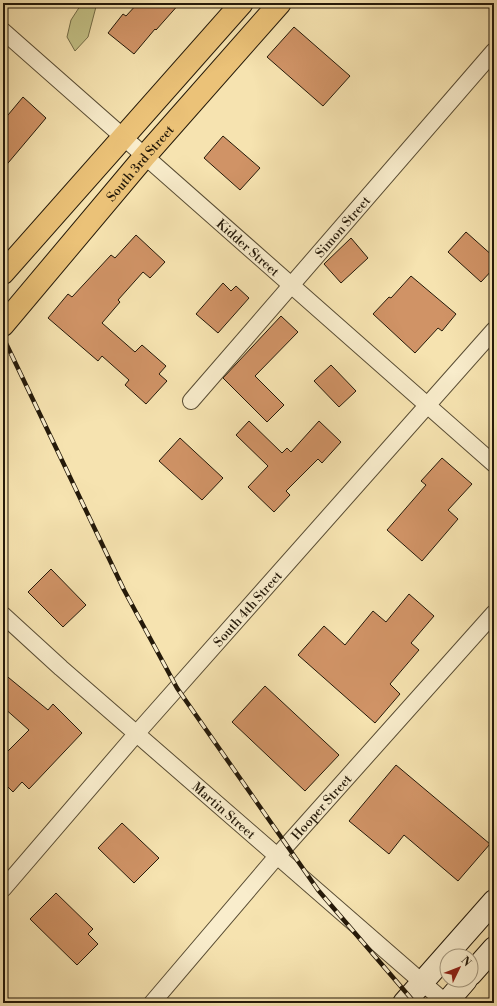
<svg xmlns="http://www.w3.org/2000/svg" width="497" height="1006" viewBox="0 0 497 1006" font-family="'Libre Bodoni',serif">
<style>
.green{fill:#c3c186;stroke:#746d48}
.building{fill:#d09366;stroke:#241909}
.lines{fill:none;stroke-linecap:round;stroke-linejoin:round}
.street-casing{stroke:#584c33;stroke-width:18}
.secondary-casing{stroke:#241909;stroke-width:24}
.highway-casing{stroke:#241909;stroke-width:24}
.street{stroke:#f9edcc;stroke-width:16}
.secondary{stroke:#f9edcc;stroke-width:22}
.highway{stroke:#ebc278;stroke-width:22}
.rail-casing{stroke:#241909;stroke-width:4.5}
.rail{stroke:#f9edcc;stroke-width:3;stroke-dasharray:9;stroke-linecap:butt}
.labels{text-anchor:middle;stroke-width:3;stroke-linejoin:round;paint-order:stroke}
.street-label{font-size:13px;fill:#241909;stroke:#f9edcc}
</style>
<rect width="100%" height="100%" fill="#f6e3b0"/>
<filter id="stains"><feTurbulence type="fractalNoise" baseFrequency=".005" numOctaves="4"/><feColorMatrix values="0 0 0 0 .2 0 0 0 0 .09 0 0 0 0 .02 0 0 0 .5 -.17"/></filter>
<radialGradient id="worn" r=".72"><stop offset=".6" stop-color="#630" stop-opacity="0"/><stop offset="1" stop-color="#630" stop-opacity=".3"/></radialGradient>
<!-- green -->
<polygon class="green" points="82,3 97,3 88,37 75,51 67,37 71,20"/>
<!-- building -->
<g class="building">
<polygon points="138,3 180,3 156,30 155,29 134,54 108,33 123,14 126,16"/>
<polygon points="294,27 350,76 323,106 267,57"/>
<polygon points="23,97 46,118 3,169 3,121"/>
<polygon points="223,136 260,168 240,190 204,158"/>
<polygon points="466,232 494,257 494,268 481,282 448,252"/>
<polygon points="136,235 165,262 150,278 143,272 118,300 120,302 102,323 135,352 142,345 166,366 159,374 167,381 146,404 125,385 129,380 102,356 98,361 48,318 68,294 72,297 111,255 115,258"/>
<polygon points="351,238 368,258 341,283 324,264"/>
<polygon points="411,276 456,314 442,331 438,328 415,353 373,314 389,297 391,298"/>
<polygon points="223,283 231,291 236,286 249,298 218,333 196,314"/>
<polygon points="281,316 298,332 255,376 284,405 267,422 223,378"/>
<polygon points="331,365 356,391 339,407 314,381"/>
<polygon points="249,421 282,453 287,448 291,452 319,421 341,442 322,463 318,459 286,491 290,495 274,512 248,487 268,466 236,435"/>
<polygon points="180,438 223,478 202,500 159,461"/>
<polygon points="442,458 472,484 448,510 458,519 422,561 387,530 426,485 421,481"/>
<polygon points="51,569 86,605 63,627 28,592"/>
<polygon points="409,594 434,616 411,643 419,650 390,684 400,694 375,723 298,655 324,626 345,645 373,611 386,622"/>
<polygon points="3,673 48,710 53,704 82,733 29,789 22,782 13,792 3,782 3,756 29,730 3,707"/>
<polygon points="265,686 339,755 305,791 232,722"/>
<polygon points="396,765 490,844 458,881 404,835 389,854 349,821"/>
<polygon points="122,823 159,858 134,883 98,848"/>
<polygon points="56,893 93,929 88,934 98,944 77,965 30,919"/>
</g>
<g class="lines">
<!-- street casing -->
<g class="street-casing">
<g id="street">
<path id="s1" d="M3,31L494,464"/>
<path id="s2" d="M191,401L494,51"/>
<path id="s3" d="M3,615L61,668L446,1003"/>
<path id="s4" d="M3,889L137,733L494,330"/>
<path id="s5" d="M152,1003L278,855L494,613"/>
</g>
</g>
<!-- secondary casing -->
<g class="secondary-casing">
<g id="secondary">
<polyline points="471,974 494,948"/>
<polyline points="404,1003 494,901"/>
<polyline points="446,1003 466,980"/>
</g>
</g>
<!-- highway casing -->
<g class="highway-casing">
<g id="highway">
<polyline points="3,273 242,3"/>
<path id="s6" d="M3,325L145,156L280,3"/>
</g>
</g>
<!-- street -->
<use href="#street" class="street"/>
<!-- secondary -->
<use href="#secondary" class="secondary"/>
<!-- highway -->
<use href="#highway" class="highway"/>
<!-- rail casing -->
<g class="rail-casing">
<polyline id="rail" points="3,337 124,590 177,688 318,890 415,1003"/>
</g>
<!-- rail -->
<use href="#rail" class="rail"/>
</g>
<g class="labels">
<!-- street labels -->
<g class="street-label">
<text dy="5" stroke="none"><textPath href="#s6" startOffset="212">South 3rd Street</textPath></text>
<text dy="5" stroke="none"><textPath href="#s2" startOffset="231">Simon Street</textPath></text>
<text dy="5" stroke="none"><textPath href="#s1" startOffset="327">Kidder Street</textPath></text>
<text dy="5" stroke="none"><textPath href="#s4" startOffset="372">South 4th Street</textPath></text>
<text dy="5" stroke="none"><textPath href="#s5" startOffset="259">Hooper Street</textPath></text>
<text dy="5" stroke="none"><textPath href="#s3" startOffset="295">Martin Street</textPath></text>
</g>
</g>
<!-- margin -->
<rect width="497" height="1006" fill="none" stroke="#f6e3b0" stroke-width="16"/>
<rect x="4" y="4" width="489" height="998" fill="none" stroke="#241909" stroke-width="2"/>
<rect x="8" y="8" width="481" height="990" fill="none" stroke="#241909"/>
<!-- north arrow -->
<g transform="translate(459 968) rotate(47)"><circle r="19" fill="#f9edcc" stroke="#a4987e"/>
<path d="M0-3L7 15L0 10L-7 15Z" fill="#8f2418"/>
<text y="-6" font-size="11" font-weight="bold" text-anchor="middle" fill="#241909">N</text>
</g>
<rect width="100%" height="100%" filter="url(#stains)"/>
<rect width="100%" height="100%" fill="url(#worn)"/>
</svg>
